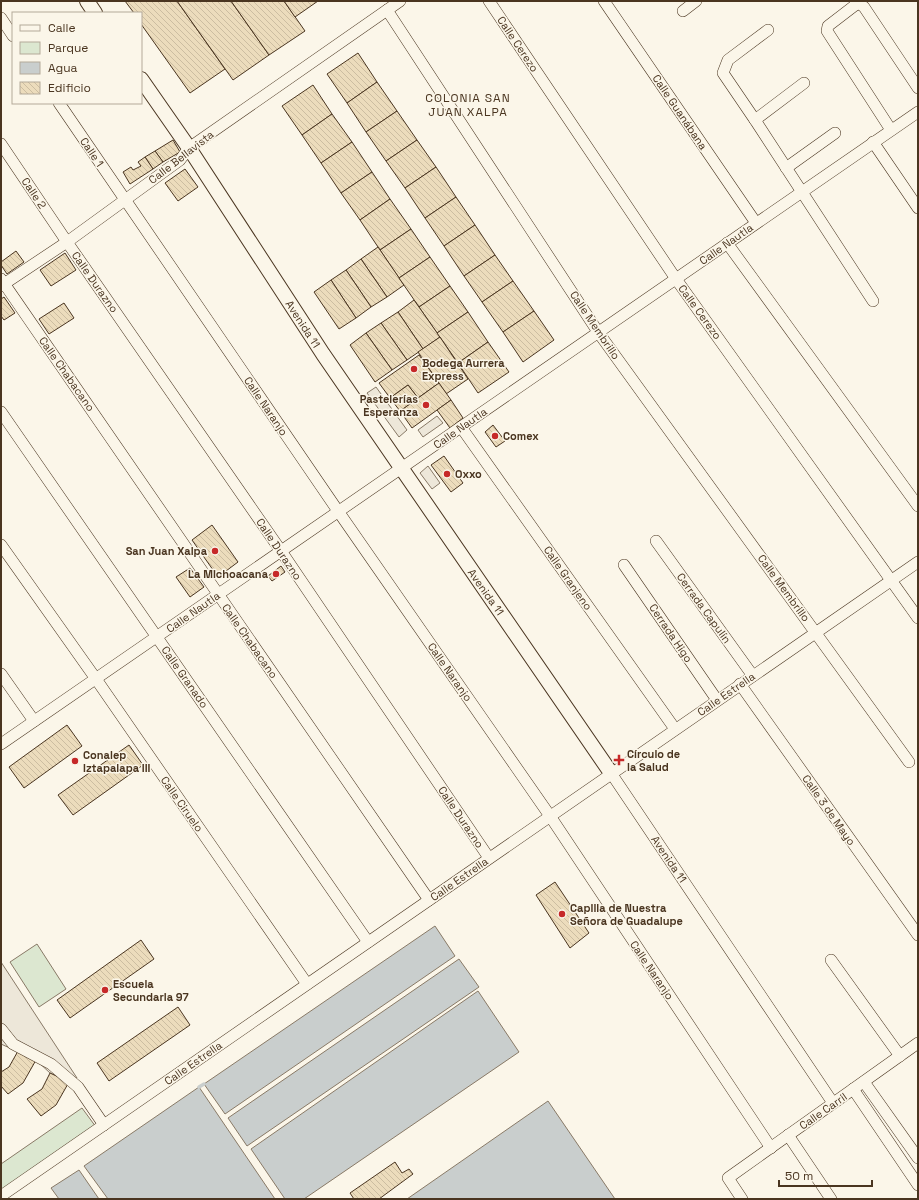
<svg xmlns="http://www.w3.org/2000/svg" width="919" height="1200" viewBox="0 0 919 1200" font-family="'Space Grotesk',sans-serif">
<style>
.green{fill:#dce7d0;stroke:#887966}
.parking{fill:#ede7d9;stroke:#887966}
.water{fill:#c9cecd;stroke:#887966}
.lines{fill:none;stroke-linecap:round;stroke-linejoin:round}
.stream{stroke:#c9cecd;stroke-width:3.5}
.building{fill:url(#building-back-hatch);stroke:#4a3520}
.minor-casing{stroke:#4a3520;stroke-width:12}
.tertiary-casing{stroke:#4a3520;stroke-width:16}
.minor{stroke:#fbf6e9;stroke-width:11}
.tertiary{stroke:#fbf6e9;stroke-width:14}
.poi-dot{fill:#c62828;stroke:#fbf6e9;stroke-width:1.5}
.labels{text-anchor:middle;stroke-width:3;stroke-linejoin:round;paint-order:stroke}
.street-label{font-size:11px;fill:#4a3520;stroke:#fbf6e9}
.poi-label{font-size:11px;font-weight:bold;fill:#4a3520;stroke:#fbf6e9;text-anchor:start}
.neighbourhood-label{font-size:12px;letter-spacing:1px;fill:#4a3520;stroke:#fbf6e9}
</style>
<defs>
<pattern id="building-back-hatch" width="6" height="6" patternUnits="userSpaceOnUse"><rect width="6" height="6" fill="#ecdcbc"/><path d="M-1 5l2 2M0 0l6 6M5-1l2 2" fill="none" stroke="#ccbda1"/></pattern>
</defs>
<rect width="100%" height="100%" fill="#fbf6e9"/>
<!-- green -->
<g class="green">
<polygon points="37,944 66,989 39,1007 10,962"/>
<polygon points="82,1108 96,1127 1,1192 1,1164"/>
</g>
<!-- parking -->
<g class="parking">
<polygon points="376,387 407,430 399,437 367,393"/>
<polygon points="437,416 443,423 423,437 418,430"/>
<polygon points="428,466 440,483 432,489 420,473"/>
<polygon points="1,962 77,1078 69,1082 50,1073 36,1060 1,1044"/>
</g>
<!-- water -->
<g class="water">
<polygon points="435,926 455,956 225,1114 204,1084"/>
<polygon points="459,959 479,987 247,1146 228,1118"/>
<polygon points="478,991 519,1052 304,1199 285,1199 251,1149"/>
<polygon points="199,1087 275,1199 108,1199 84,1166"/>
<polygon points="548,1101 615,1199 407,1199"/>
<polygon points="79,1170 99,1199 59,1199 51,1188"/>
</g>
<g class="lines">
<!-- stream -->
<polyline class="stream" points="199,1087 204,1084"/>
</g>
<!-- building -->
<g class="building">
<polygon points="125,1 177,1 225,69 190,93 141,24 141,13 134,13"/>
<polygon points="177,1 231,1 269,55 233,80"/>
<polygon points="231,1 284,1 305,31 269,55"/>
<polygon points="284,1 318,1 295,17"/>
<polygon points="358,53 377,82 347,103 327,74"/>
<polygon points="377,82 397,111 366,132 347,103"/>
<polygon points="313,85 332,114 302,135 282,106"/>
<polygon points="397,111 417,140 386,161 366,132"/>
<polygon points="332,114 352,142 321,163 302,135"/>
<polygon points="173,140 180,152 163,162 155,151"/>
<polygon points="417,140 436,167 405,188 386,161"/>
<polygon points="352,142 372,172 341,193 321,163"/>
<polygon points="155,151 163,162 153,169 145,157"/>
<polygon points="145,157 153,169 130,184 123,172 131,167 133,170 141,166 138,162"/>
<polygon points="436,167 456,197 425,218 405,188"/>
<polygon points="185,169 198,187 178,201 165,183"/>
<polygon points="372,172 390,199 360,220 341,193"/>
<polygon points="456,197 475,225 444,246 425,218"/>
<polygon points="390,199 411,229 380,250 360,220"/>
<polygon points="475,225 495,255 464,276 444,246"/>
<polygon points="411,229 430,257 399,278 380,250"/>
<polygon points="378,247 404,285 387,297 361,259"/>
<polygon points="16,251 24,262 7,274 1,265 1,262"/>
<polygon points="65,253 76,270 51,286 40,270"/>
<polygon points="495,255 513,281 482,302 464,276"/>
<polygon points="430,257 450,286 419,307 399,278"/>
<polygon points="361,259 387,297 371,307 346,270"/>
<polygon points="346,270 371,307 356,318 331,280"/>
<polygon points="331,280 356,318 339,329 314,292"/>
<polygon points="513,281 534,311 503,332 482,302"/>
<polygon points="450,286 468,312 437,333 419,307"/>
<polygon points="4,297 15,313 4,320 1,316 1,299"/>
<polygon points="414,300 440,337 423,349 398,312"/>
<polygon points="64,303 74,318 49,334 39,319"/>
<polygon points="534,311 554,340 523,362 503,332"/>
<polygon points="398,312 423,349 407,360 381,323"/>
<polygon points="468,312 488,342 458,363 437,333"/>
<polygon points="381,323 407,360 392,370 366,333"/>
<polygon points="366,333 392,370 375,382 350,345"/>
<polygon points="440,337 468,379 446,394 418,352"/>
<polygon points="488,342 509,372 478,393 458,363"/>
<polygon points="419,355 439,383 418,398 408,385 390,398 379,383"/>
<polygon points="439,383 451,400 412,428 400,411"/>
<polygon points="408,385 418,398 400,411 390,398"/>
<polygon points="451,400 463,418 450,428 437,410"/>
<polygon points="493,425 505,441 496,447 485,432"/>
<polygon points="444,456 463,483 451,492 431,465"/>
<polygon points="212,525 238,562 218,577 192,540"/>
<polygon points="281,566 285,572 272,581 268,576"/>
<polygon points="190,568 204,587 190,597 176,577"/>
<polygon points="67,725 82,746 24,788 9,767"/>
<polygon points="129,745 143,765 73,815 58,795"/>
<polygon points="555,882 589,933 570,948 536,895"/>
<polygon points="141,940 154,959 70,1018 57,1000"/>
<polygon points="178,1007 190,1025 109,1081 97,1063"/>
<polygon points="18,1051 36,1060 23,1083 8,1094 1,1086 1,1072 9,1067"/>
<polygon points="50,1073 69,1082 56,1105 41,1116 27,1099 42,1089"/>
<polygon points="395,1162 402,1173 409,1169 413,1174 379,1199 354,1199 350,1193"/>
</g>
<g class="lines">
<!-- minor casing -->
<g class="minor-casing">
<g id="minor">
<polyline points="489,1 676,279 918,618"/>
<polyline points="604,1 756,223"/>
<polyline points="387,10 598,332 909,762"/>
<polyline points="683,11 696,1"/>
<polyline points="1,18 13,36"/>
<polyline points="768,30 728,60 723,73 755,120 873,301"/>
<polyline points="59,103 338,511 550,816 771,1148"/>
<polyline points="755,120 804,83"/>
<polyline points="891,130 827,31 828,26 858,3 864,7 918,88"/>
<polyline points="873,142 918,208"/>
<polyline points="1,144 67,242 281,551 489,858"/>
<polyline points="786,168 835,133"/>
<polyline points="727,243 918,506"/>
<polyline points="1,279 429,900"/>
<polyline points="1,286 67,242 180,160 189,148 400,1"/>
<polyline points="1,412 368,942"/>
<polyline points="461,427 675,729"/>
<polyline points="656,541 753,676"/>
<polyline points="1,545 96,679 307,984"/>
<polyline points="624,565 717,700"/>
<polyline points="1,674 34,721"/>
<polyline points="740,684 918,935"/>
<polyline points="1,744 918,112"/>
<polyline points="611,773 833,1103"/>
<polyline points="831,960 900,1056"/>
<polyline points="1,1029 13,1044 51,1064 78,1087 104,1125"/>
<polyline points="864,1082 918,1158"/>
<polyline points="853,1089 918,1185"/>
<polyline points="788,1135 831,1199"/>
<polyline points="1,1196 918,562"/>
<polyline points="742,1199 728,1178 918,1043"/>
</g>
</g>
<!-- tertiary casing -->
<g class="tertiary-casing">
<g id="tertiary">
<polyline points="87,1 95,13"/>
<polyline points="141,79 189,148 323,354 611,773"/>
</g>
</g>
<!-- minor -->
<use href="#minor" class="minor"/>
<!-- tertiary -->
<use href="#tertiary" class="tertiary"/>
</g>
<!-- markers -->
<g class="poi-dot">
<circle cx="414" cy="369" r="4"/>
<circle cx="426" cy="405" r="4"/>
<circle cx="495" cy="436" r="4"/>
<circle cx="447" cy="474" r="4"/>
<circle cx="215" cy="551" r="4"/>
<circle cx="276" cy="574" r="4"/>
<path d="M617 754h4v4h4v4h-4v4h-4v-4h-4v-4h4z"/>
<circle cx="75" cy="761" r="4"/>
<circle cx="562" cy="914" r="4"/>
<circle cx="105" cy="990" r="4"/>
</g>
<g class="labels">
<!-- street labels -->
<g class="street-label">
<text transform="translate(518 44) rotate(56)" y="4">Calle Cerezo</text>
<text transform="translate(680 112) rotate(56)" y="4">Calle Guanábana</text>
<text transform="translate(92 152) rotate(56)" y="4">Calle 1</text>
<text transform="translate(181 157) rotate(-38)" y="4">Calle Bellavista</text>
<text transform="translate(34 193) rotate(56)" y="4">Calle 2</text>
<text transform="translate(726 244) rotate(-35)" y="4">Calle Nautla</text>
<text transform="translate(95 282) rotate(55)" y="4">Calle Durazno</text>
<text transform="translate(700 312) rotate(54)" y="4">Calle Cerezo</text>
<text transform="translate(303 324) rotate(57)" y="4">Avenida 11</text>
<text transform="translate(595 325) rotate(56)" y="4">Calle Membrillo</text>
<text transform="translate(67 374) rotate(55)" y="4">Calle Chabacano</text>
<text transform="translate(266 406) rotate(56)" y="4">Calle Naranjo</text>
<text transform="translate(460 428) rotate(-35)" y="4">Calle Nautla</text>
<text transform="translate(279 549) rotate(56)" y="4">Calle Durazno</text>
<text transform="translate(568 578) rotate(55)" y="4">Calle Granjeno</text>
<text transform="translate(784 588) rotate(54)" y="4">Calle Membrillo</text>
<text transform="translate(486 592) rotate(55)" y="4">Avenida 11</text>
<text transform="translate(704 608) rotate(54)" y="4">Cerrada Capulín</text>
<text transform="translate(193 612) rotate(-35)" y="4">Calle Nautla</text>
<text transform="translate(671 633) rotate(56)" y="4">Cerrada Higo</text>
<text transform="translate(250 641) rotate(55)" y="4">Calle Chabacano</text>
<text transform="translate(450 672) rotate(55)" y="4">Calle Naranjo</text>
<text transform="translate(185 677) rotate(55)" y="4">Calle Granado</text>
<text transform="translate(726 694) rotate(-35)" y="4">Calle Estrella</text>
<text transform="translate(182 804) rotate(55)" y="4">Calle Ciruelo</text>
<text transform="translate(829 810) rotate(55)" y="4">Calle 3 de Mayo</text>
<text transform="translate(461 817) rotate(56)" y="4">Calle Durazno</text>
<text transform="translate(669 859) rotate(56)" y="4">Avenida 11</text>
<text transform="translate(459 879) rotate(-35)" y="4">Calle Estrella</text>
<text transform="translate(652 970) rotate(56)" y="4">Calle Naranjo</text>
<text transform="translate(193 1063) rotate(-35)" y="4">Calle Estrella</text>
<text transform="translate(823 1111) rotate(-35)" y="4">Calle Carril</text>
</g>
<!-- poi labels -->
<g class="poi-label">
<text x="422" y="367">Bodega Aurrera<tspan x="422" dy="13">Express</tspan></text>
<text x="418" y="403" text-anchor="end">Pastelerías<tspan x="418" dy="13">Esperanza</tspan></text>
<text x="503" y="440">Comex</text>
<text x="455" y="478">Oxxo</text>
<text x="207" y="555" text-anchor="end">San Juan Xalpa</text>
<text x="268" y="578" text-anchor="end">La Michoacana</text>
<text x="627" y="758">Círculo de<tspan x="627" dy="13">la Salud</tspan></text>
<text x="83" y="759">Conalep<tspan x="83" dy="13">Iztapalapa III</tspan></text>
<text x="570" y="912">Capilla de Nuestra<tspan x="570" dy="13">Señora de Guadalupe</tspan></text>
<text x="113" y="988">Escuela<tspan x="113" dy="13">Secundaria 97</tspan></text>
</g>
<!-- neighbourhood labels -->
<g class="neighbourhood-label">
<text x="468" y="102">COLONIA SAN<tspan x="468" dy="14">JUAN XALPA</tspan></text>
</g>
</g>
<!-- border -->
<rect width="919" height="1200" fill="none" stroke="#4a3520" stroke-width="4"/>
<!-- legend -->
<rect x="12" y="12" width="130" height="92" fill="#fbf6e9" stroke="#b4a999"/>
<rect x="20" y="25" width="20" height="6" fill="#fbf6e9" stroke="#b4a999"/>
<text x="48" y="32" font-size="12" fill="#4a3520">Calle</text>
<rect x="20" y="42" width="20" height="12" fill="#dce7d0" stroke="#b4a999"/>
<text x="48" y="52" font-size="12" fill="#4a3520">Parque</text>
<rect x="20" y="62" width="20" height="12" fill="#c9cecd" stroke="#b4a999"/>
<text x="48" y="72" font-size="12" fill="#4a3520">Agua</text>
<rect x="20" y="82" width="20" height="12" fill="url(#building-back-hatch)" stroke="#b4a999"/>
<text x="48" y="92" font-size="12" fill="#4a3520">Edificio</text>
<!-- scale -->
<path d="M779 1180v6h93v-6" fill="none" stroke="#4a3520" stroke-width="2"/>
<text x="785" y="1180" font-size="12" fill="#4a3520" stroke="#fbf6e9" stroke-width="3" paint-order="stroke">50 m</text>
</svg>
